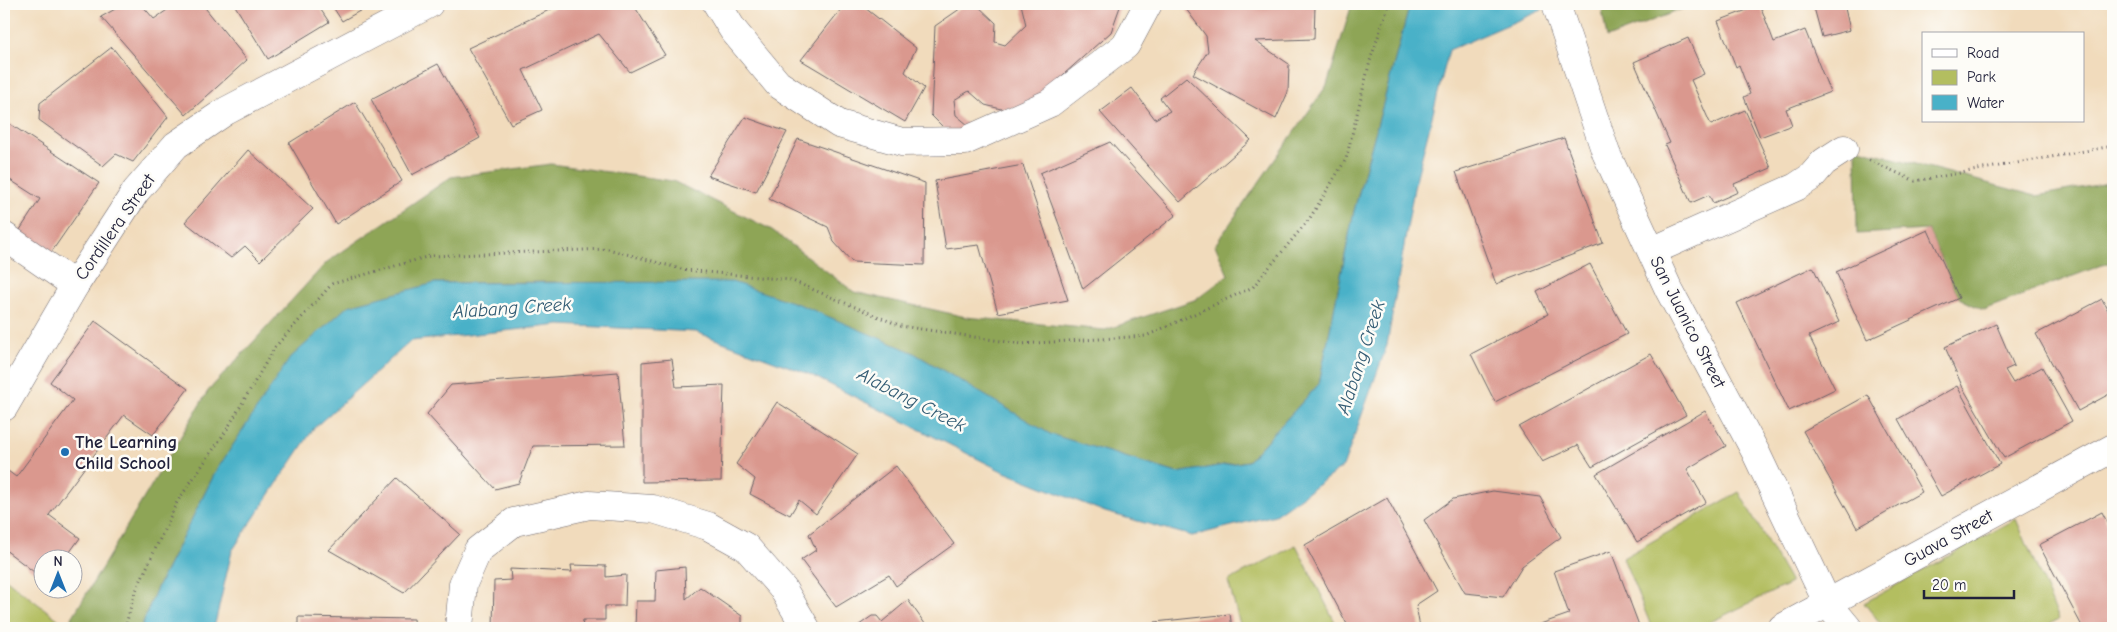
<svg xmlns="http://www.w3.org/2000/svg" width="2117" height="632" viewBox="0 0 2117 632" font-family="'Comic Neue',sans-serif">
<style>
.green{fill:#b3be60;stroke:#6a704e}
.forest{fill:#8ea556;stroke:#586448}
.water{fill:#49b1c8;stroke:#366a82}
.building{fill:#da988e}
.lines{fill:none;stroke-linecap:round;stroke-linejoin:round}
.minor-casing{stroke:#6a6368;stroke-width:29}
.path{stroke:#6a6368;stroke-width:3;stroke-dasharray:1 4;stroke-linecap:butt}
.minor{stroke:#fff;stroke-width:28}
.poi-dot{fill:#1f6fb2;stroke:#fdfcf7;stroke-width:2}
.labels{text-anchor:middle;stroke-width:5;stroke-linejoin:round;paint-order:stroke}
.street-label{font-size:18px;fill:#22223b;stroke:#fdfcf7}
.poi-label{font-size:18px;font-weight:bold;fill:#22223b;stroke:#fdfcf7;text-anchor:start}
.water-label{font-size:19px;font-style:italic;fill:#325b73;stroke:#fdfcf7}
</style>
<rect width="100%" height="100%" fill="#fdfcf7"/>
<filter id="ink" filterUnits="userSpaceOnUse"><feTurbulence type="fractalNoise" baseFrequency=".02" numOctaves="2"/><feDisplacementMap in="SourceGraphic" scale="10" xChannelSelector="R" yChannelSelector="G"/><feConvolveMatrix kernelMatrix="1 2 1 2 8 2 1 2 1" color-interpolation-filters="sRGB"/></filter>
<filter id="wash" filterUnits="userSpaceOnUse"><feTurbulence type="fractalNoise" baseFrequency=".0096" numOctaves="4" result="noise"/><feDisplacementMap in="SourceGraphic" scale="20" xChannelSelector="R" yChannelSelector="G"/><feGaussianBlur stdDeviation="1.12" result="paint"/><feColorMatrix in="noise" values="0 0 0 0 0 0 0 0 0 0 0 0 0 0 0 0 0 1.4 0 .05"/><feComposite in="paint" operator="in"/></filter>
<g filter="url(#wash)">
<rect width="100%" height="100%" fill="#f1dbbc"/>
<!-- green -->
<g class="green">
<polygon points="1739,492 1791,583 1698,628 1652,628 1623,558"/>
<polygon points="2016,519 2059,619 2042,628 1884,628 1864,603"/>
<polygon points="1296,545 1338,628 1241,628 1228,581"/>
<polygon points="4,578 67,626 71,628 4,628"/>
</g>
<!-- forest -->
<g class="forest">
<polygon points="1352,4 1416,4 1408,12 1354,211 1319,384 1248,461 1177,473 1049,434 912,352 555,282 435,283 216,471 155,592 141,628 71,628 67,626 208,391 327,262 451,177 551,164 673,181 772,230 854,292 966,317 1105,330 1197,299 1228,275 1215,245 1327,85"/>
<polygon points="1601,4 1695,4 1607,38"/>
<polygon points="1856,148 2036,196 2113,182 2113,261 1983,310 1959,298 1928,230 1857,234"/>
</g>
<!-- water -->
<polygon class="water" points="1416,4 1540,4 1542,10 1449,50 1414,188 1387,345 1343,467 1275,515 1192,536 1105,512 1002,471 809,374 696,332 560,325 411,341 314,428 232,551 214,628 141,628 155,592 216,471 290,358 348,306 435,283 732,282 801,305 912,352 1050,434 1177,473 1248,461 1319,384 1354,211 1408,12"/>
<g id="blocks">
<!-- building -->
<g class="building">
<polygon points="124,4 141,4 154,19 176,4 202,4 247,60 186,115 101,17"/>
<polygon points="234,4 317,4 329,22 268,59"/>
<polygon points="331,4 372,4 342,21"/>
<polygon points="562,4 633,4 665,55 630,72 599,34 523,70 542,110 511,124 468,48"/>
<polygon points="845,4 860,4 916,48 905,72 924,88 905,122 801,60"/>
<polygon points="967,4 976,4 996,23 995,42 1005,45 1026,25 1021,4 1121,4 1111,32 1026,108 1001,109 985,105 969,91 954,100 956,115 968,125 951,135 931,115 935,26"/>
<polygon points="1188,4 1305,4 1315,6 1314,39 1255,41 1289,64 1288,92 1276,119 1193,74 1208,51 1206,36 1186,9"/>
<polygon points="1813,4 1844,4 1850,30 1822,37"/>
<polygon points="1760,5 1774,42 1805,30 1830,92 1786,109 1792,125 1760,137 1744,97 1750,94 1739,65 1736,67 1718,21"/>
<polygon points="1688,38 1704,74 1691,80 1711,125 1745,110 1771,168 1734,184 1738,192 1713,203 1709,195 1691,203 1665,145 1670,143 1634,62"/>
<polygon points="112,47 168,117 133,162 116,154 103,166 39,120 40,103"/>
<polygon points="438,64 480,138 412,175 371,99"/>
<polygon points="1186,77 1251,140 1180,202 1100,112 1132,88 1155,119 1170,111 1160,98"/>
<polygon points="355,102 402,181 336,224 289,143"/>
<polygon points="745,117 787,132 756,192 708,176"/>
<polygon points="4,120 99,183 48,257 16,236 40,199 4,176"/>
<polygon points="1564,138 1603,243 1496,284 1456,172"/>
<polygon points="798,139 925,183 924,265 852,262 834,242 828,227 769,199"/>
<polygon points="1110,142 1176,215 1083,289 1040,173"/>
<polygon points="248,150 313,209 260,261 245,246 231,258 185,222"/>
<polygon points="1023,165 1068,300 998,313 979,245 946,249 935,181"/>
<polygon points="1928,230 1959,298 1867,340 1836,272"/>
<polygon points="1590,264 1627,334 1495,402 1471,354 1548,314 1537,292"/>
<polygon points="1813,267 1839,322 1809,336 1835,389 1789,411 1737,303"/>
<polygon points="2102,299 2113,320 2113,392 2078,411 2036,334"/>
<polygon points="95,321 188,389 153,435 124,415 49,515 80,538 64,560 42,560 42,578 4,549 4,468 16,477 73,400 50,382"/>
<polygon points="1996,324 2014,366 2005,370 2013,383 2042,367 2072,421 2004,458 1963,388 1945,347"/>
<polygon points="1651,354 1686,415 1592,467 1578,445 1542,462 1519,427"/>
<polygon points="672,359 676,387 724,385 721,481 642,482 642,362"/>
<polygon points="618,372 625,445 533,446 519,483 495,489 427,414 451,385"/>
<polygon points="1957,386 2000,464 1941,496 1898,419"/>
<polygon points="1868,395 1922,492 1857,528 1803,431"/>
<polygon points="777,402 858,454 816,514 799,500 790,515 750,494 755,479 736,464"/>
<polygon points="1705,411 1726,446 1687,469 1706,502 1637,542 1596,474"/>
<polygon points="896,466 954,544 896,586 889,575 836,607 801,560 816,550 809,534"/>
<polygon points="397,478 460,534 404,593 329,550"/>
<polygon points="1493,491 1540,497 1561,537 1522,566 1503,597 1465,593 1424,520 1453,499"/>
<polygon points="1387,498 1437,591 1416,605 1420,628 1349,628 1305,545"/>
<polygon points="2102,512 2113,534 2113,625 2107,628 2083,628 2039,545"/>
<polygon points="1611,551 1640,628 1529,628 1569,614 1554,571"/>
<polygon points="571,565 606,566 606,577 626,575 625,606 605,606 605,620 583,620 582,628 493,628 494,581 511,580 510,569 572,572"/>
<polygon points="685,567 686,599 700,587 742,616 742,628 635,628 636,601 655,601 656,570"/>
<polygon points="908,600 928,628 855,628 872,616 877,616 882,622"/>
<polygon points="1230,614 1232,628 1156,628 1155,622"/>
<polygon points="298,617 414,619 415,628 298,628"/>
</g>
</g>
</g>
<g filter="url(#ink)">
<use href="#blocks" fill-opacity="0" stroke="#6a6368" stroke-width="1"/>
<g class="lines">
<!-- minor casing -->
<g class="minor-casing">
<g id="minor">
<polyline points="717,4 733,30 778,84 839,124 902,142 965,141 1050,103 1126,45 1148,4"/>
<polyline points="1556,4 1606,153 1669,290 1755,451 1828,604 1848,628"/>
<polyline points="4,236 75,285"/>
<polyline points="1652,251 1796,187 1811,177 1824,162 1844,149"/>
<polyline points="4,407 75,285 136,191 176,145 226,111 429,4"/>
<polyline points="459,628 463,584 478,550 514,522 589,505 653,509 708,526 746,547 783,589 806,628"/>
<polyline points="1782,628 2113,448"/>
</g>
</g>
<!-- path -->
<g class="path">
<polyline points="1869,160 1915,181 2113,146"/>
<polyline points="125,628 134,595 177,502 226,431 275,347 332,284 430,256 608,249 685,270 790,280 901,326 1021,344 1146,336 1253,287 1310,218 1346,159 1370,61 1389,4"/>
</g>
<!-- minor -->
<use href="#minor" class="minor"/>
</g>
</g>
<!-- markers -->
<circle class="poi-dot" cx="65" cy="452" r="5"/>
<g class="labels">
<!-- street labels -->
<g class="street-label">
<text transform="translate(115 227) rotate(-55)" y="6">Cordillera Street</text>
<text transform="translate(1688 322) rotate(63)" y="6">San Juanico Street</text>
<text transform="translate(1948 538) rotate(-29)" y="6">Guava Street</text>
</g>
<!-- poi labels -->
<g class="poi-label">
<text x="75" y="448">The Learning<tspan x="75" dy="21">Child School</tspan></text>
</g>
<!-- water labels -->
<g class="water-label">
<text transform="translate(512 307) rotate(-4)" y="7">Alabang Creek</text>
<text transform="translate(1360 357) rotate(-72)" y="7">Alabang Creek</text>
<text transform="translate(912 399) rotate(27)" y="7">Alabang Creek</text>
</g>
</g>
<!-- margin -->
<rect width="2117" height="632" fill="none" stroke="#fdfcf7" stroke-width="20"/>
<!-- legend -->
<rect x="1922" y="32" width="162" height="90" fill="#fdfcf7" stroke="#a5a5ac"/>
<rect x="1932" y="49" width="25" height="8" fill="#ffffff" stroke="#a5a5ac"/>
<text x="1967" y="58" font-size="15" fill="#22223b">Road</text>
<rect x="1932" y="70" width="25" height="15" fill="#b3be60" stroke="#a5a5ac"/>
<text x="1967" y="82" font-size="15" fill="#22223b">Park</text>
<rect x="1932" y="95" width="25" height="15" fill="#49b1c8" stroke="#a5a5ac"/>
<text x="1967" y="108" font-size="15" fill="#22223b">Water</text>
<!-- north arrow -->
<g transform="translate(58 574)"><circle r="24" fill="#fdfcf7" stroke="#a5a5ac"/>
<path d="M0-4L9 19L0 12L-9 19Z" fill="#1f6fb2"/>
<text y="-8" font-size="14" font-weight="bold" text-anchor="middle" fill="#22223b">N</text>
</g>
<!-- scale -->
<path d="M1924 590v8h90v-8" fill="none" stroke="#22223b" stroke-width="2.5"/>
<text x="1932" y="590" font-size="15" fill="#22223b" stroke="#fdfcf7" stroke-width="4" paint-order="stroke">20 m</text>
</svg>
